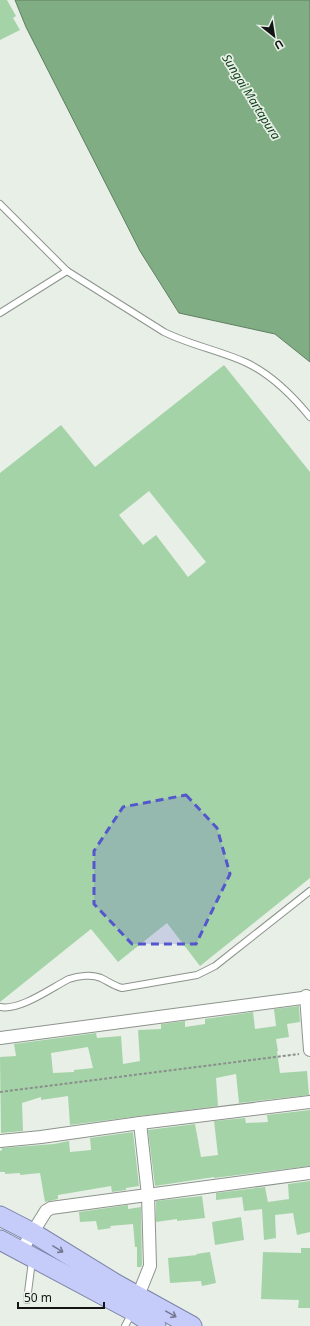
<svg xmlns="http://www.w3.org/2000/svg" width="310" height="1326" viewBox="0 0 310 1326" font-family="'Noto Sans',sans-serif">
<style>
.water{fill:#80ad83;stroke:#5f7f61}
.building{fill:#a5d3a8;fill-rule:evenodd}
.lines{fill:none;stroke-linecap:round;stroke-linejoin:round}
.service-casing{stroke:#8c948c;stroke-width:8}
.minor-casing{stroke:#8c948c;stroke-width:14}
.trunk-casing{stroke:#7d84a8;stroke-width:21}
.path{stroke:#898f8a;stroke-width:2;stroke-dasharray:3 2;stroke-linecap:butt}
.service{stroke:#fff;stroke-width:6}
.minor{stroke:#fff;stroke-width:12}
.trunk{stroke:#c6ccfa;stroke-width:19}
.oneway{stroke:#757a92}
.marked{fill:#5456cd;fill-opacity:0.2;stroke:#5456cd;stroke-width:3;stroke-dasharray:8 5;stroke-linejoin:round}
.labels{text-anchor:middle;stroke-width:3.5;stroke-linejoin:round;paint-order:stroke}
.water-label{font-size:12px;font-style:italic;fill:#0e4018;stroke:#e7efe7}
</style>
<rect width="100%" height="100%" fill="#e7efe7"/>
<!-- water -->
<polygon class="water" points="15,0 310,0 310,362 275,334 179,313 140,251 26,27"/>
<!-- building -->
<g class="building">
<polygon points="0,0 7,0 16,16 13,18 20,30 0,40"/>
<path d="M224,365L310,472V878L200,966L167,923L118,962L91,929L0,1002V473L61,425L95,467ZM149,491L206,562L188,577L156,535L143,545L119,515Z"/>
<path d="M299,1006L300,1022L287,1024L289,1037L276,1039L278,1051H277L280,1073L307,1071L309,1095L239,1103L236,1074L216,1078L218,1106L70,1125L68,1096L41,1100V1097L22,1103L23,1131L1,1133L0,1057L16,1056L14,1044L96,1033L97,1038L121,1036L123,1064L140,1061L138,1030L161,1029V1024L185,1021V1027L205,1024V1019L253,1012L255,1029L276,1026L274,1009ZM88,1047L93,1068L74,1070V1072L53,1073L51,1053Z"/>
<polygon points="310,1110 310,1166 214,1178 214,1177 155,1186 148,1130 195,1124 201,1157 218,1155 214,1121 245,1118 246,1123 268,1122 267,1115"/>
<polygon points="133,1132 139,1186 126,1188 126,1190 112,1192 111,1186 58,1195 58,1199 45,1202 40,1173 20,1175 20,1173 5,1174 5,1172 0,1172 0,1151 2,1150 2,1148 54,1144 69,1141 70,1152 91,1150 90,1138"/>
<polygon points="310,1181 310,1232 297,1235 293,1213 275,1215 276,1238 264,1240 262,1209 244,1211 242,1197 216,1200 216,1193 265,1187 268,1202 289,1199 288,1184"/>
<polygon points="202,1196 205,1218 177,1221 177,1219 156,1222 156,1201"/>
<polygon points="128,1205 128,1209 141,1207 142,1265 141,1267 137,1267 137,1247 135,1247 133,1224 110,1226 111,1228 98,1230 96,1221 80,1222 79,1212"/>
<polygon points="241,1217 244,1240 215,1245 212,1222"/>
<polygon points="301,1248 310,1248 310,1308 298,1308 299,1300 261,1299 263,1252 301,1253"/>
<polygon points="210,1252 216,1283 202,1286 201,1281 170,1283 168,1258 197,1255 196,1254"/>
</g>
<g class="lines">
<!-- service casing -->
<g class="service-casing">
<g id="service">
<path d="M0,204L67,271L164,332C190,345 218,350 245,362C271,374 292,395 310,417"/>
<polyline points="0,313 67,271"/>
<path d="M0,1007C20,1011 51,988 69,979C78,976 92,974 101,978C109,982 114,986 122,988L197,975L215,966L310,891"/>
<polyline points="27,1300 32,1261"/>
<polyline points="125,1326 132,1313"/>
</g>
</g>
<!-- minor casing -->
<g class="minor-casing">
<g id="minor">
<polyline points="306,996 310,1050"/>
<polyline points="0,1038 310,997"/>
<polyline points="0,1141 41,1137 140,1123 310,1102"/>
<polyline points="21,1251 46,1211 51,1208 310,1173"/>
<polyline points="138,1296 150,1266 148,1195 140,1123"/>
</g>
</g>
<!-- trunk casing -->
<g class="trunk-casing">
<g id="trunk">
<polyline points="0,1216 33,1233 116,1284 192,1326"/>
<polyline points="0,1240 133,1311 156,1326"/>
</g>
</g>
<!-- path -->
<polyline class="path" points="0,1092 299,1054"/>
<!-- service -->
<use href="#service" class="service"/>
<!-- minor -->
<use href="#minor" class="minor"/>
<!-- trunk -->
<use href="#trunk" class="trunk"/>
</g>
<!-- one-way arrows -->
<defs><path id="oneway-shaft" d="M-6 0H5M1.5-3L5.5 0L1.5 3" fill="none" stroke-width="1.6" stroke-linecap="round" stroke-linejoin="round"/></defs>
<g class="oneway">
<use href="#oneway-shaft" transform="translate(58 1249) rotate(31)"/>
<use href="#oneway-shaft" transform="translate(171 1314) rotate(29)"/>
</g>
<!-- marked area -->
<path class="marked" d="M186,795L217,828L230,874L196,944H132L94,904V851L123,807Z"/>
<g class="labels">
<!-- water labels -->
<g class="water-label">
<text transform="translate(251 97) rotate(58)" y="4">Sungai Martapura</text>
</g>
</g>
<!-- north arrow -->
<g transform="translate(274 36) rotate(150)" stroke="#e7efe7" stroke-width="3" paint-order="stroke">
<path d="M0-3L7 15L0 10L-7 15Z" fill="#121513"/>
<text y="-6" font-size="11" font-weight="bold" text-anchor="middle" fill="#121513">U</text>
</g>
<!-- scale -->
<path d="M18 1302v6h86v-6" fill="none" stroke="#121513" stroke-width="2"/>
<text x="24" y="1302" font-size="12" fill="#121513" stroke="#e7efe7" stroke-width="3" paint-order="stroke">50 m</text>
</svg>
